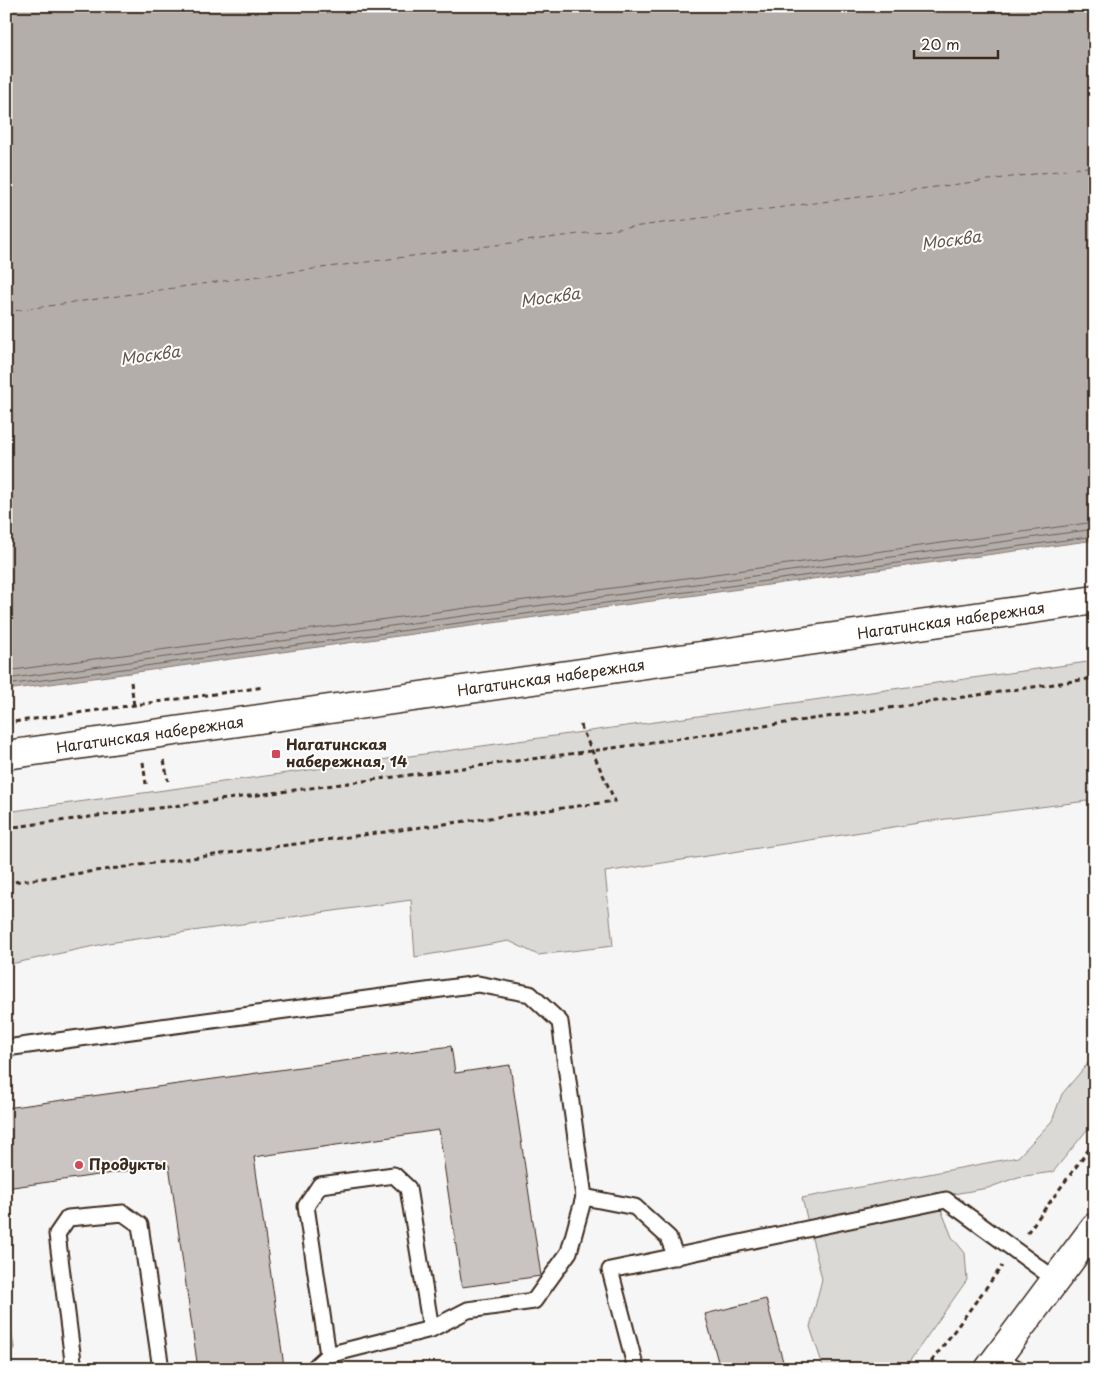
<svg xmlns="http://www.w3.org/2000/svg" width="1101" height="1375" viewBox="0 0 1101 1375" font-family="'Playpen Sans',sans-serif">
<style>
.green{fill:#dbd9d6;stroke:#8b827a}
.water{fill:#b4aeaa;stroke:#847972}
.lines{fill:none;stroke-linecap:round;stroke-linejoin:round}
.shore{stroke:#6b5f56;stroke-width:1}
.ferry{stroke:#65584f;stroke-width:1;stroke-dasharray:6 5;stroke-linecap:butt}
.building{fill:#c9c3c1;stroke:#3b2a1e}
.service-casing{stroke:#3b2a1e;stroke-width:19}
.minor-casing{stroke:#3b2a1e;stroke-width:31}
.secondary-casing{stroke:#3b2a1e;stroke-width:31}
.path{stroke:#3b2a1e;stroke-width:3;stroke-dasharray:5 4;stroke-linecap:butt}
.service{stroke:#fff;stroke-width:15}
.minor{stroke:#fff;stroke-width:28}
.secondary{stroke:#fff;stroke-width:28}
.poi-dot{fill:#d1495b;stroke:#fff;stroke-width:2}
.labels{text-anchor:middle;stroke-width:4;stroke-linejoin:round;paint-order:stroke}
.street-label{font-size:15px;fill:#3b2a1e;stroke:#fff}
.poi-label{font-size:15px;font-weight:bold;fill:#3b2a1e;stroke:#fff;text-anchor:start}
.water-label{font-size:16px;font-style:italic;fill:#65584f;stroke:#fff}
</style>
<rect width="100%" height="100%" fill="#f7f6f6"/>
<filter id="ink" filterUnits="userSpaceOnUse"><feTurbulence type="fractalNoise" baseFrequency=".02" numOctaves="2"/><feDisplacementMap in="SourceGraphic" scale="10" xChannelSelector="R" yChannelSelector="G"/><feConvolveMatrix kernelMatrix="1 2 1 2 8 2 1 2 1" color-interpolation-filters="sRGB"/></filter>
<g filter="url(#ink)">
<!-- green -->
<g class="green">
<polygon points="1095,661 1095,800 938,820 605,872 613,946 538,955 509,941 415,957 411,900 108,943 6,965 6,812"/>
<polygon points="1095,1055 1095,1120 1053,1172 1018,1177 988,1188 936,1197 952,1237 965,1253 967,1280 904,1369 824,1369 810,1327 822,1279 802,1198 1018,1157 1052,1121 1062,1094"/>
</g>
<!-- water -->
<polygon class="water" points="6,6 1095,6 1095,540 6,690"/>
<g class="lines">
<!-- shore -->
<g class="shore">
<polyline points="6,671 1095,522"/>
<polyline points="6,679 1095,529"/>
<polyline points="6,685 1095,536"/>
</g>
<!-- ferry -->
<polyline class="ferry" points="6,307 13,311 230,280 1095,166"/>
</g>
<!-- building -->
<g class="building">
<polygon points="451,1046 455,1073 510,1065 541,1276 462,1287 439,1130 254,1157 284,1366 262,1369 198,1369 169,1165 6,1188 6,1108"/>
<polygon points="6,1296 14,1349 6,1350"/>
<polygon points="766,1299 785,1369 720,1369 705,1314"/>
</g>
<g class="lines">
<!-- service casing -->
<g class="service-casing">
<g id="service">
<polyline points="6,1048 478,984 530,994 560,1022 584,1197 569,1252 534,1301 468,1310 431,1329 328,1355 313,1369"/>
<polyline points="584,1197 635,1207 668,1237 676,1257"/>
<polyline points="328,1355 306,1206 320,1185 394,1175 408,1188 431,1329"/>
<polyline points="997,1358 1018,1369"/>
<polyline points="74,1369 57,1234 68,1218 123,1213 140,1225 161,1369"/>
<polyline points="636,1369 610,1270 946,1200 1056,1280"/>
</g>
</g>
<!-- minor casing -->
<g class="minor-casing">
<polyline id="minor" points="989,1369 1095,1227"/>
</g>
<!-- secondary casing -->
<g class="secondary-casing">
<polyline id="secondary" points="6,755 1095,600"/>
</g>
<!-- path -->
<g class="path">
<polyline points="131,682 134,706"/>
<polyline points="6,723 264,687"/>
<polyline points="164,760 168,781"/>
<polyline points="143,762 146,784"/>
<polyline points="6,828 592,751 1095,678"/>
<polyline points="6,883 615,801 580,725"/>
<polyline points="1027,1233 1095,1141"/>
<polyline points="926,1369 1002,1266"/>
</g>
<!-- service -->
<use href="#service" class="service"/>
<!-- minor -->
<use href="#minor" class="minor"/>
<!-- secondary -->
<use href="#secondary" class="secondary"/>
</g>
</g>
<!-- markers -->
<g class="poi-dot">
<rect x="271" y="749" width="10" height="10" rx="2.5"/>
<circle cx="79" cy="1165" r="5"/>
</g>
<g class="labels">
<!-- street labels -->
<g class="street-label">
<text transform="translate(951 621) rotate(-8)" y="5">Нагатинская набережная</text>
<text transform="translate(551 678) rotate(-8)" y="5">Нагатинская набережная</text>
<text transform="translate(150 735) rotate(-8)" y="5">Нагатинская набережная</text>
</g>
<!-- poi labels -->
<g class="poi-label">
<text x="286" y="750">Нагатинская<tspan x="286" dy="17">набережная, 14</tspan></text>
<text x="89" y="1170">Продукты</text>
</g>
<!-- water labels -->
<g class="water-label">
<text transform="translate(951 240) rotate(-8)" y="6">Москва</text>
<text transform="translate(550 297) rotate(-8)" y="6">Москва</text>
<text transform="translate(150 355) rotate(-8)" y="6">Москва</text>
</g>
</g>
<!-- margin -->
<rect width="1101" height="1375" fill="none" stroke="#fff" stroke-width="25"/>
<rect x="12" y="12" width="1076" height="1350" fill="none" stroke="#3b2a1e" stroke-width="2" filter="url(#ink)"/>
<!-- scale -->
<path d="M914 50v8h84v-8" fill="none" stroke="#3b2a1e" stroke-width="2.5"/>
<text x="921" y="50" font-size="15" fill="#3b2a1e" stroke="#ffffff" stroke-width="4" paint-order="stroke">20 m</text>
</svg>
